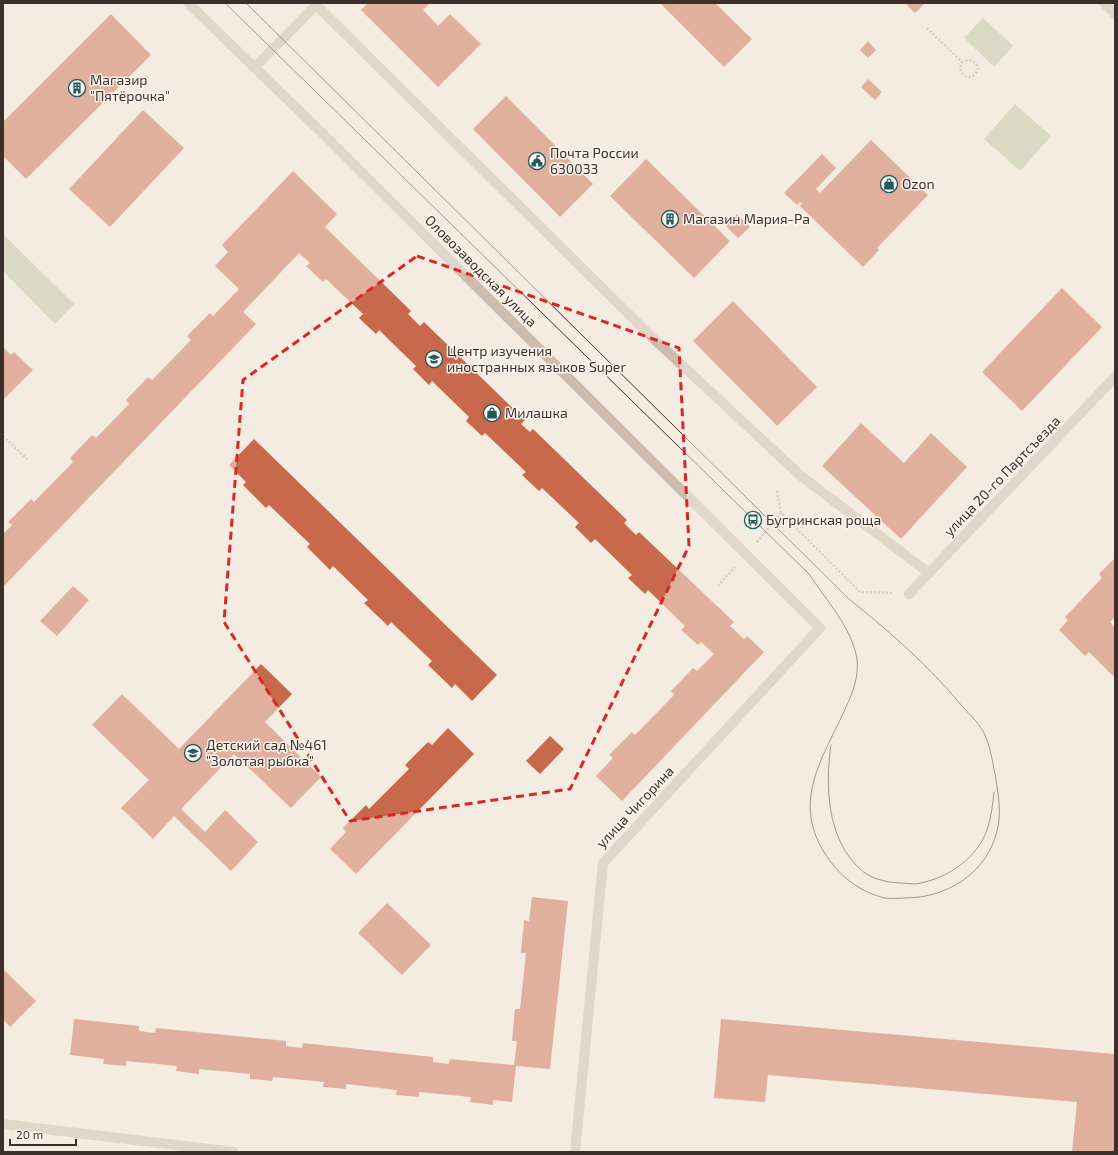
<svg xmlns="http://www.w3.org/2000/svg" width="1118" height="1155" viewBox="0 0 1118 1155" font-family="'Exo 2',sans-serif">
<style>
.green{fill:#b8c4a0}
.building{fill:#c8694b}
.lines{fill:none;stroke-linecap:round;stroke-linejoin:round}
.path{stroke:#b9a596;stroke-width:2.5;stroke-dasharray:2 2;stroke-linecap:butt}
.minor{stroke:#cdbbac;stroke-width:10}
.tram{stroke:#3b302b;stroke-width:1}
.marked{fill:none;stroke:#d62828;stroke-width:3;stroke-dasharray:8 5;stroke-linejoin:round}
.labels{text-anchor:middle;stroke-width:3;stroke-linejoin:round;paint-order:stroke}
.poi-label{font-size:14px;fill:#3b302b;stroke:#fbf5ee;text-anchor:start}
.street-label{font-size:14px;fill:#3b302b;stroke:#fbf5ee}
</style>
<rect width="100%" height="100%" fill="#f4ebe1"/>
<!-- green -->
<g class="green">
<polygon points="983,18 1013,46 994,67 964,38"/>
<polygon points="1015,104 1051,136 1020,171 984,139"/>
<polygon points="3,234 74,304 55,324 3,271"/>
</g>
<!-- building -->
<g class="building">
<polygon points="368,3 430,3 423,10 438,26 450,14 481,44 438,87 361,10"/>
<polygon points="660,3 715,3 752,39 724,67"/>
<polygon points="905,3 925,3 915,13"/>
<polygon points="111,14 151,55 26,179 3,156 3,122"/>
<polygon points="868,41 876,50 868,58 860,50"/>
<polygon points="868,79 882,92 875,100 861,87"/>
<polygon points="506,96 593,184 560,217 473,129"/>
<polygon points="143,110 184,148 110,227 69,189"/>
<polygon points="871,140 928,195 877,248 879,250 863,267 800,206 802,203 800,202 797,205 784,193 822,154 836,168 816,189 820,193"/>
<polygon points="646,159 730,241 694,278 610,196"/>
<polygon points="293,171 337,214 325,227 411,311 408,314 420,326 424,322 525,420 521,424 530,432 533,429 627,520 624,523 636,535 639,532 734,622 730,626 744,639 747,636 764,652 622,801 596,776 613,758 609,755 632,732 635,735 674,695 671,691 693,668 697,671 714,654 701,642 698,645 681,630 685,626 648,590 645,594 628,578 632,575 595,539 591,543 575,527 579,523 542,488 539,491 522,475 526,472 485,433 482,436 466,421 469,417 432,381 429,385 413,369 416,366 379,330 376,334 359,318 363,314 326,279 323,282 306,266 310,263 299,253 243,312 256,324 3,587 3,534 12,525 8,522 31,499 34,502 73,462 70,458 92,435 96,438 129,404 126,400 148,377 152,380 191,340 187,336 210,313 213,316 239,289 215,266 228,252 222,245"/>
<polygon points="737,214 750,227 738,238 726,226"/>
<polygon points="1062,288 1102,327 1022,411 982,372"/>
<polygon points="733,301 817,387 777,426 693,341"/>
<polygon points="3,347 11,355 14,352 33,370 3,400"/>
<polygon points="861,423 904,463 931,433 967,467 901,539 822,466"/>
<polygon points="254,439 497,675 472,701 455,684 452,688 428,665 432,661 391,622 388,626 364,603 368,600 333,566 330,570 307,547 310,544 269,505 266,508 243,485 246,482 229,465"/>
<polygon points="1115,558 1115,617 1110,622 1115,628 1115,674 1113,676 1089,652 1085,656 1059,630 1068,620 1065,617 1102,578 1099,574"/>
<polygon points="73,586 89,600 57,636 40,621"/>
<polygon points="261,664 292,694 265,722 321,777 291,808 234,754 181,809 205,832 225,810 258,842 231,871 174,816 153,839 121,808 149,780 92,725 122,694 179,749"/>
<polygon points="448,728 474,754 356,874 330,849 346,832 343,828 366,805 369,809 409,769 405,765 428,742 432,745"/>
<polygon points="550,736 564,749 540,774 526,761"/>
<polygon points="532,897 568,901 550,1069 516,1066 512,1102 493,1100 493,1105 470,1102 471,1097 419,1092 419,1097 396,1095 397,1090 346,1084 346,1089 323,1087 324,1082 273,1077 272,1081 250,1079 250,1074 199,1069 199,1074 176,1071 177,1066 126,1061 126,1066 103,1064 104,1059 70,1055 74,1019 139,1026 139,1031 155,1033 156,1028 286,1041 286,1046 302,1048 303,1043 433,1057 433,1062 449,1064 450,1059 514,1065 517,1041 512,1041 515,1009 520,1009 526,953 521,953 524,920 529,921"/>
<polygon points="387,903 431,945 402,975 358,933"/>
<polygon points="3,969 36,1001 10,1027 3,1019"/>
<polygon points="721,1019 1115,1054 1115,1152 1072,1152 1077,1102 768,1075 765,1102 714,1098"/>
</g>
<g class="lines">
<!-- path -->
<g class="path">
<path d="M927,28L962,62C957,72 967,82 975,74C983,65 971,57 962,62"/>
<polyline points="3,436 27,459"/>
<polyline points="777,491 781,513 860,592 894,593"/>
<polyline points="757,542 781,513"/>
<polyline points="718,586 735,567"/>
</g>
<!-- minor -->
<g class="minor">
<polyline points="188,3 320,131 820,628 603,863 575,1152"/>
<polyline points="314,3 655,340 801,476 929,573"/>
<polyline points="1104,3 1115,14"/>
<polyline points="255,67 318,3"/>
<polyline points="909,594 1115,377"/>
<polyline points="3,1124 234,1152"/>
</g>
<!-- tram -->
<g class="tram">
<path d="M225,3L809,574C826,600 852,628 857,659C859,676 853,692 846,707C825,755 791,799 824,852C838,875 859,892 885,898C891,899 899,898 905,898C947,898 987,873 997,831C1002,813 998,792 995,774C992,760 990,744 983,731C978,722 969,714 962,706C928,665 890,632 849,599L246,3"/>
<path d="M831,745C825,785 827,838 859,868C870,879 885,882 900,883C907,883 915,885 921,883C949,877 977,858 987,830C991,818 993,804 994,792"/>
</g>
</g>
<!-- marked area -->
<path d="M0 0H1118V1155H0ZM417,256L679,348L689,546L570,789L350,821L224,622L243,380Z" fill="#f4ebe1" fill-opacity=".55" fill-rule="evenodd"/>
<path class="marked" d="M417,256L679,348L689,546L570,789L350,821L224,622L243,380Z"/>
<!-- icons -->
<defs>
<g id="building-ring" transform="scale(0.9)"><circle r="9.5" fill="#fbf5ee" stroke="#1f5a5e" stroke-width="1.5"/><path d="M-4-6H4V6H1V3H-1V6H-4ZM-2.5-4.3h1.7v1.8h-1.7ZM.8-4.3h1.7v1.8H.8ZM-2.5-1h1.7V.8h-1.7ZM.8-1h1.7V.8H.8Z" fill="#1f5a5e"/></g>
<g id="civic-ring" transform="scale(0.9)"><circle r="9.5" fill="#fbf5ee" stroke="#1f5a5e" stroke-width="1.5"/><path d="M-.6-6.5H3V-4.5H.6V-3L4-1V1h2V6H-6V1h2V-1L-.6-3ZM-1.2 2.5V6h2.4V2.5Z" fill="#1f5a5e"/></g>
<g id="shop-ring" transform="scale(0.9)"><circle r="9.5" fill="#fbf5ee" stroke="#1f5a5e" stroke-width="1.5"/><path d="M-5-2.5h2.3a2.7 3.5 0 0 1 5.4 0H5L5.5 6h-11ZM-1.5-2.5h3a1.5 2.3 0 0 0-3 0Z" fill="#1f5a5e"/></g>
<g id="school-ring" transform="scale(0.9)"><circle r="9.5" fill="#fbf5ee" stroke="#1f5a5e" stroke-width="1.5"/><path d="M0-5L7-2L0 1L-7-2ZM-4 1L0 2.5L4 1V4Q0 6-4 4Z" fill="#1f5a5e"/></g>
<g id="bus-ring" transform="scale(0.9)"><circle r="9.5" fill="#fbf5ee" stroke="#1f5a5e" stroke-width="1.5"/><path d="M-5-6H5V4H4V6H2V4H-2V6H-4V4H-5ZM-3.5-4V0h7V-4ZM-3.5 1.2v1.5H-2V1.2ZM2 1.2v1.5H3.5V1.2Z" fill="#1f5a5e"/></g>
</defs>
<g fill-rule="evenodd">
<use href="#building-ring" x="77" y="88"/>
<use href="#civic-ring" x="537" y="161"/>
<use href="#shop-ring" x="889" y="184"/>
<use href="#building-ring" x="670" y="219"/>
<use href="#school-ring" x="434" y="359"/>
<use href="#shop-ring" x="492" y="413"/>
<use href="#bus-ring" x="753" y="520"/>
<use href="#school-ring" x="193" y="753"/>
</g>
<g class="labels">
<!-- poi labels -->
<g class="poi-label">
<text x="90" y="85">Магазир<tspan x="90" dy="16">"Пятёрочка"</tspan></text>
<text x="550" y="158">Почта России<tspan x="550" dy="16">630033</tspan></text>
<text x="902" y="189">Ozon</text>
<text x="683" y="224">Магазин Мария-Ра</text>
<text x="447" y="356">Центр изучения<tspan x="447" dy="16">иностранных языков Super</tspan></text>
<text x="505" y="418">Милашка</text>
<text x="766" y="525">Бугринская роща</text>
<text x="206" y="750">Детский сад №461<tspan x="206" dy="16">"Золотая рыбка"</tspan></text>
</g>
<!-- street labels -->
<g class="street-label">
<text transform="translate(481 271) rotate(45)" y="5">Оловозаводская улица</text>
<text transform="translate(1002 476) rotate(-46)" y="5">улица 20-го Партсъезда</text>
<text transform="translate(635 807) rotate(-47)" y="5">улица Чигорина</text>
</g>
</g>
<!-- border -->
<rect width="1118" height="1155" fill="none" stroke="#3b302b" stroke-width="8"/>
<!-- scale -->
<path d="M10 1139v6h66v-6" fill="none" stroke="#3b302b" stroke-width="2"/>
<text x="16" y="1139" font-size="12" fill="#3b302b" stroke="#fbf5ee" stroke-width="3" paint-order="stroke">20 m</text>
</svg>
